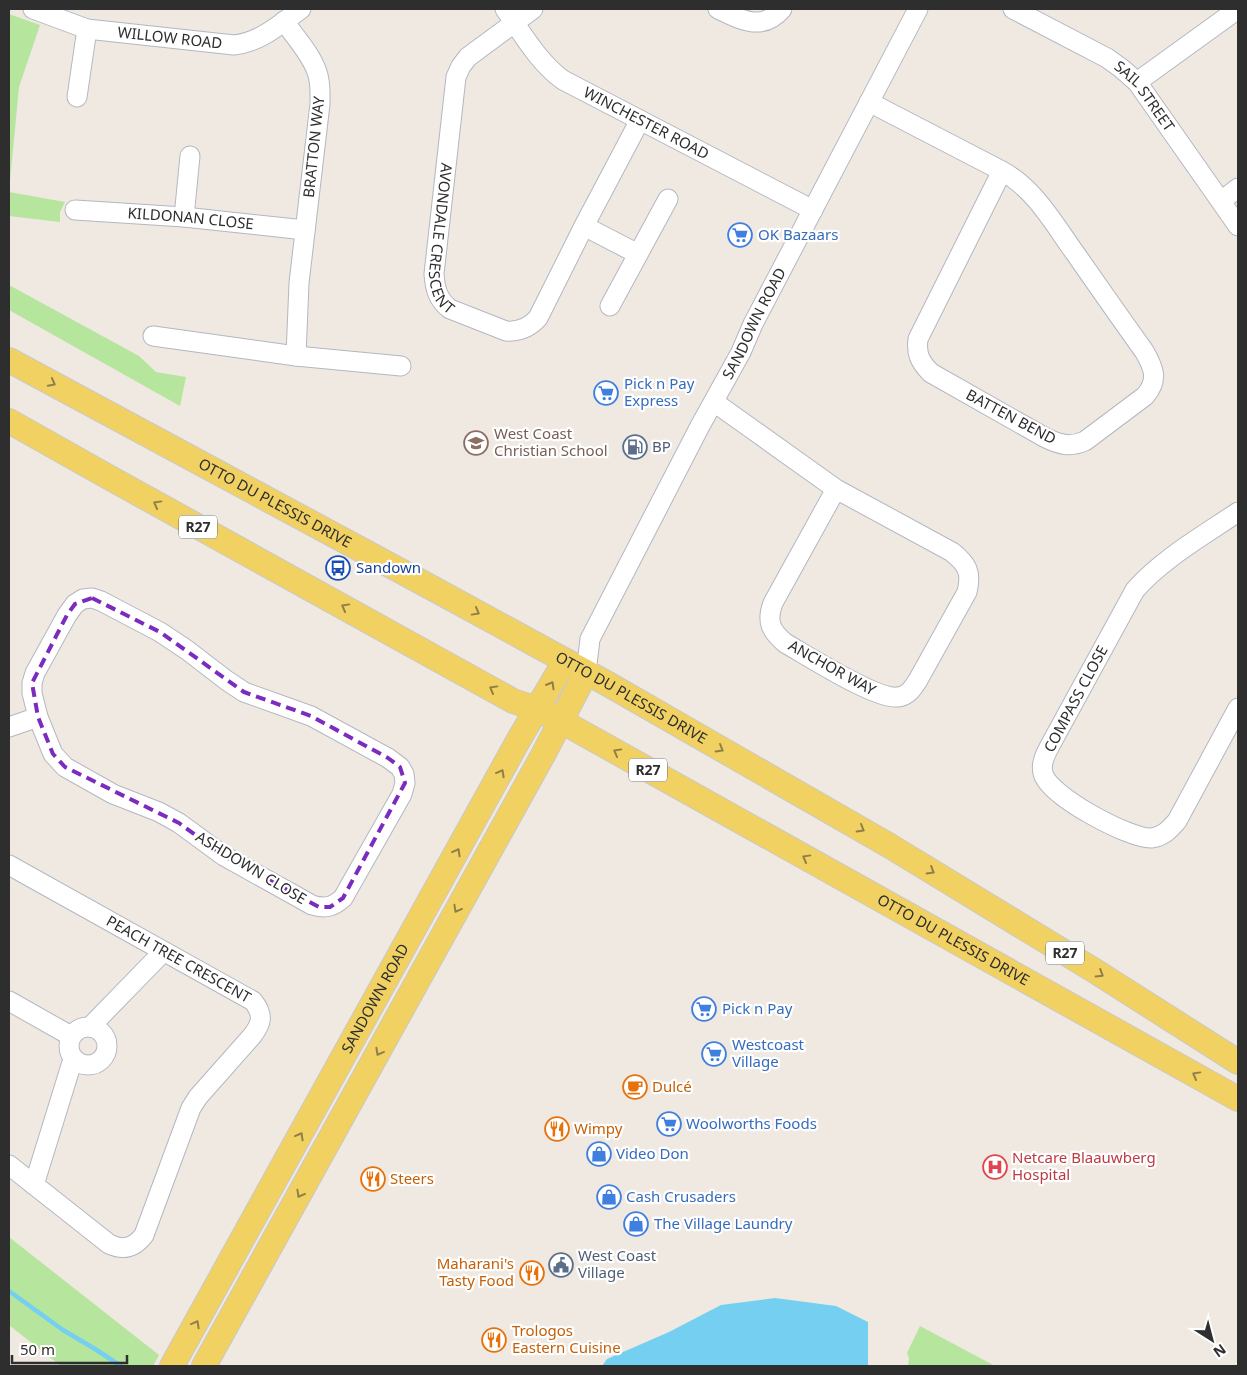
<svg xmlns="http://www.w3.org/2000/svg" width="1247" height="1375" viewBox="0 0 1247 1375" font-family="'Noto Sans',sans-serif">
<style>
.green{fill:#b6e59e}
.water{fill:#75cff0}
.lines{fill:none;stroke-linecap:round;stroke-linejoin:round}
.stream{stroke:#75cff0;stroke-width:4.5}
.minor-casing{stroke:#b4b7c1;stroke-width:21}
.major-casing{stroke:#c9c9c9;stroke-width:26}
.minor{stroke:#fff;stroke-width:19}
.major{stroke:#f2d163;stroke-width:24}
.oneway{stroke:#908048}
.marked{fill:none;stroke:#7b2cbf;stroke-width:4;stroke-dasharray:10 6;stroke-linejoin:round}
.labels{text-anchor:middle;stroke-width:4.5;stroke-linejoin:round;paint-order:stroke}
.shield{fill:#fff;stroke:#6d6d6d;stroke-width:1}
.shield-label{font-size:14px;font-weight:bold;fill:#2e2e2e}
.street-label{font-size:15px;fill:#2e2e2e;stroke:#fff}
.shop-label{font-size:15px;fill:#366cbe;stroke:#fff;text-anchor:start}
.education-label{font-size:15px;fill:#785e54;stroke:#fff;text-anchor:start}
.service-label{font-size:15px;fill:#4e5e75;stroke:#fff;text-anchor:start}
.transit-label{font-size:15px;fill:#164399;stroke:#fff;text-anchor:start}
.food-label{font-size:15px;fill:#c56008;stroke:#fff;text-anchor:start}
.health-label{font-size:15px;fill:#be3a42;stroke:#fff;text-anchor:start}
</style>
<rect width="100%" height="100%" fill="#efe9e1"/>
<!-- green -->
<g class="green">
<polygon points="9,14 40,25 19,87 9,191"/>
<polygon points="9,192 65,202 60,212 60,222 9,216"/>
<polygon points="9,285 139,356 156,372 186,377 180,406 9,310"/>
<polygon points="9,1237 159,1355 153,1366 61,1366 9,1325"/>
<polygon points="920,1326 995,1366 908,1366 909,1358 907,1353"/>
</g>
<!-- water -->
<polygon class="water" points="775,1298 836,1306 868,1322 868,1366 602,1366 607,1359 669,1332 721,1305"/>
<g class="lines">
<!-- stream -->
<polyline class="stream" points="9,1291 63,1330 95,1349 121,1366"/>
<!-- minor casing -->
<g class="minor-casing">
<g id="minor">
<path id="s1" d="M33,9L87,29L234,45C261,42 280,24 301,9"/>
<path id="s2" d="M505,9C522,33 539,63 563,80L813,210"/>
<path id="s3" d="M533,9L468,57L461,66L456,77L434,274C435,289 438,300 450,309L506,331C519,332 529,328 538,318L584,226L640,120"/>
<path d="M718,9C741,20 762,32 782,9"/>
<path id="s4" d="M1013,9L1107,58L1121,68L1137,82L1238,226"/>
<path d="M284,21C295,37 311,54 317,72C321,83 320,93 320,104L299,283L296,356"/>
<polyline points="1137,82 1238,9"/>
<polyline points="77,97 87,29"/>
<path d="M869,102L1002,171C1035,189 1054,224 1075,253C1098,286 1121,319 1144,351C1154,368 1159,380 1145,396L1085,441C1069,448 1058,444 1044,437L931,373C920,362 916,354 918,339L1002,171"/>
<polyline points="1221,201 1238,188"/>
<path id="s5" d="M75,210L184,217L305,230"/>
<polyline points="184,217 190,156"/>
<polyline points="584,226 638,254"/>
<polyline points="610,306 668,199"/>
<polyline points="153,336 296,356 401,366"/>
<path d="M714,402L836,489L952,552C967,564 972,572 967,592L918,680C913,688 908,696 898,697C876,700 808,656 785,643C771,631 766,622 773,603L836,489"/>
<path d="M1238,512C1204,535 1162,559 1135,590L1053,740C1048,750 1040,761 1043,773C1047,795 1131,840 1152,838C1164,836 1170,829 1177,821L1238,708"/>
<path d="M92,598L101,601L160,632L187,650L226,680L244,692L311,716L388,758L400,767L404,774L405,783L402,794L343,898C333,907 325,909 312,905L224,856L179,823L159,812L113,794L65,767L53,754L38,717L32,693V683L35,673L67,615L75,604L83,599Z"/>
<path id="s6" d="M586,673L590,639L700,426L741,352L753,324L918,9"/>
<polyline points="9,727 38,717"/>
<path id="s7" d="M9,865L253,1001C264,1015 262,1023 252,1036L198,1097L191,1108L144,1235C134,1248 124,1251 109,1244L9,1165"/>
<polyline points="9,1001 71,1036"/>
<circle cx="88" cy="1046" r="19"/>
<polyline points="90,1027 163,952"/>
<polyline points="34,1185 73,1059"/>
</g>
</g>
<!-- major casing -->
<g class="major-casing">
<g id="major">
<path id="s8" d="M9,360L434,589L608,684L890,846L1095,971L1238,1062"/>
<path id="s9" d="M9,421L103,474L513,701L537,709L561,721L1238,1099"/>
<path id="s10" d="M172,1366L518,741L565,661"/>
<polyline points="204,1366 543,755 586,673"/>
</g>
</g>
<!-- minor -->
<use href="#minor" class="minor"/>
<!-- major -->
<use href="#major" class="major"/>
</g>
<!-- one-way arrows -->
<defs><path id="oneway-chevron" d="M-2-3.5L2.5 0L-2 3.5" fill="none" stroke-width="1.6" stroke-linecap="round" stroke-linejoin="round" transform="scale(1.25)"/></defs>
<g class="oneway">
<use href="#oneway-chevron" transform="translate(52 383) rotate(28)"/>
<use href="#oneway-chevron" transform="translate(157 504) rotate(-151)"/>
<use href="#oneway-chevron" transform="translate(345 607) rotate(-151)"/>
<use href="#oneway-chevron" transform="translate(476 612) rotate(29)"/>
<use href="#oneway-chevron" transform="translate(551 685) rotate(-60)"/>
<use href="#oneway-chevron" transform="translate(493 689) rotate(-151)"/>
<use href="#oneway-chevron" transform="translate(720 749) rotate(30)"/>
<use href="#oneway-chevron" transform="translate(617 752) rotate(-151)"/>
<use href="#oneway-chevron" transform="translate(501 773) rotate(-61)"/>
<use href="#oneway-chevron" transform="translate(861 829) rotate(30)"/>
<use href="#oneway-chevron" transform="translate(457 852) rotate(-61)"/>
<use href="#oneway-chevron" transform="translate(806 858) rotate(-151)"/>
<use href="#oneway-chevron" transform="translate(931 871) rotate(31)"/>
<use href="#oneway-chevron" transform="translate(457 909) rotate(119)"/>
<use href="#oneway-chevron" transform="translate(1100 974) rotate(32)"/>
<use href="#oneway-chevron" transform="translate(379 1052) rotate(119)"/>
<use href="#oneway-chevron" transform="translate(1196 1075) rotate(-151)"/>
<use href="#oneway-chevron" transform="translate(300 1136) rotate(-61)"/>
<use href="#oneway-chevron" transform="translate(300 1194) rotate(119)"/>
<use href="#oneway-chevron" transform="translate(196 1324) rotate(-61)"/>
</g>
<!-- marked area -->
<path class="marked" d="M92,598L160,632L244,692L311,716L388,758L400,767L405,783L343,898L330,907H319L224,856L179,823L65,767L53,754L38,717L32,683L67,615L75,604Z"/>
<!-- icons -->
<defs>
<g id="supermarket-ring" transform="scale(1.25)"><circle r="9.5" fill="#fff" stroke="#3f7fe0" stroke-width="1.5"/><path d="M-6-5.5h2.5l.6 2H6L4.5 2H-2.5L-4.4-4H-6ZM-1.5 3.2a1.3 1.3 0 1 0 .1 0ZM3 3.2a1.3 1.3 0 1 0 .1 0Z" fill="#3f7fe0"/></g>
<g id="school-ring" transform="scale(1.25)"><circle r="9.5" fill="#fff" stroke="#8d6e63" stroke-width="1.5"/><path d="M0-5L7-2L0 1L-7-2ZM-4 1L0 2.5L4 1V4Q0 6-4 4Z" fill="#8d6e63"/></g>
<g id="fuel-ring" transform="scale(1.25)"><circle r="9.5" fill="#fff" stroke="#5c6f8a" stroke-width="1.5"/><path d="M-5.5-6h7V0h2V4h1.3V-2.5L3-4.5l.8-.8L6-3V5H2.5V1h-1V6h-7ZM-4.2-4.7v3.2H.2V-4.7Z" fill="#5c6f8a"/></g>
<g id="bus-ring" transform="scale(1.25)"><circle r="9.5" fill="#fff" stroke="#1a4fb4" stroke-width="1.5"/><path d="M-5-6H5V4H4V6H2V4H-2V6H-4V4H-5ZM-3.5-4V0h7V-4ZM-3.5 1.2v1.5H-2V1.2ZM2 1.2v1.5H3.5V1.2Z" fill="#1a4fb4"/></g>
<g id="cafe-ring" transform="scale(1.25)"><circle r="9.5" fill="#fff" stroke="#e8710a" stroke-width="1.5"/><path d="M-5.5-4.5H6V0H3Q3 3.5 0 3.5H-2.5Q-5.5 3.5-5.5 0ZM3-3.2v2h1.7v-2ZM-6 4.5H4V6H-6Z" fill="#e8710a"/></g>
<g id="restaurant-ring" transform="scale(1.25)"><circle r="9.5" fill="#fff" stroke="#e8710a" stroke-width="1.5"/><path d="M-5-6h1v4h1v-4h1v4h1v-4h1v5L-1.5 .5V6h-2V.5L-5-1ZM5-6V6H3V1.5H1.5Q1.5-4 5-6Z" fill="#e8710a"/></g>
<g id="shop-ring" transform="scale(1.25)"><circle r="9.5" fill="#fff" stroke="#3f7fe0" stroke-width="1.5"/><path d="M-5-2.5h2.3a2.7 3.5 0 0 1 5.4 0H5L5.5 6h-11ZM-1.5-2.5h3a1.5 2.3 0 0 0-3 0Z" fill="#3f7fe0"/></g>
<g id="hospital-ring" transform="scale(1.25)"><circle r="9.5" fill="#fff" stroke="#e0444e" stroke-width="1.5"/><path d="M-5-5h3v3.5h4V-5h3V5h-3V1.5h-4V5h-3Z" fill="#e0444e"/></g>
<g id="civic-ring" transform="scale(1.25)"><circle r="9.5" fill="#fff" stroke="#5c6f8a" stroke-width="1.5"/><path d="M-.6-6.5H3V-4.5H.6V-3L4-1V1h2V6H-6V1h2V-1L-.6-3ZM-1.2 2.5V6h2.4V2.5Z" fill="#5c6f8a"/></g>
</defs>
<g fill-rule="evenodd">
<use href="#supermarket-ring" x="740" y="235"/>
<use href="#supermarket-ring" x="606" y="393"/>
<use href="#school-ring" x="476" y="443"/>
<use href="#fuel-ring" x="635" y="447"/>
<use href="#bus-ring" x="338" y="568"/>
<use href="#supermarket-ring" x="704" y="1009"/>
<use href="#supermarket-ring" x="714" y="1054"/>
<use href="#cafe-ring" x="635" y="1087"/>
<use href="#supermarket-ring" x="669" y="1124"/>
<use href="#restaurant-ring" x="557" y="1129"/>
<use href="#shop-ring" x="599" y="1154"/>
<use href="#hospital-ring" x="995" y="1167"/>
<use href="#restaurant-ring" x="373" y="1179"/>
<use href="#shop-ring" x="609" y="1197"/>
<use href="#shop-ring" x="636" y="1224"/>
<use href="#civic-ring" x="561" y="1265"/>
<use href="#restaurant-ring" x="532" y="1273"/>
<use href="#restaurant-ring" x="494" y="1340"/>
</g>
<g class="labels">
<!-- shield labels -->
<g class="shield">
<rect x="179" y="515.5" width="38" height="23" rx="4"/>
<rect x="629" y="758.5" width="38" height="23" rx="4"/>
<rect x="1046" y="941.5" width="38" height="23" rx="4"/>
</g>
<g class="shield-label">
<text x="198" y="532">R27</text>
<text x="648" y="775">R27</text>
<text x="1065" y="958">R27</text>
</g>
<!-- street labels -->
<g class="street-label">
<text dy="5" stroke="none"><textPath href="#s1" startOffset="141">WILLOW ROAD</textPath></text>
<text dy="5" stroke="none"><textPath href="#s4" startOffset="160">SAIL STREET</textPath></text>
<text dy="5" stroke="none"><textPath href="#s2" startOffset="186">WINCHESTER ROAD</textPath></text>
<text transform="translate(314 147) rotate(-84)" y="5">BRATTON WAY</text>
<text dy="5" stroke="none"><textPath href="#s5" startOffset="116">KILDONAN CLOSE</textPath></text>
<text dy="5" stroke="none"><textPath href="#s3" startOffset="268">AVONDALE CRESCENT</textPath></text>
<text dy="5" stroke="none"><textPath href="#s6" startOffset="390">SANDOWN ROAD</textPath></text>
<text transform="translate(1011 417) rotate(28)" y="5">BATTEN BEND</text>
<text dy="5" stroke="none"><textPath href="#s8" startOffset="302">OTTO DU PLESSIS DRIVE</textPath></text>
<text transform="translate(832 668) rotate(29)" y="5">ANCHOR WAY</text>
<text dy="5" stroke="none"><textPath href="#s8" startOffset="708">OTTO DU PLESSIS DRIVE</textPath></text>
<text transform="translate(1076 699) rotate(-62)" y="5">COMPASS CLOSE</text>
<text transform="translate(251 868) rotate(31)" y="5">ASHDOWN CLOSE</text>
<text dy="5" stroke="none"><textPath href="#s9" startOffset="1078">OTTO DU PLESSIS DRIVE</textPath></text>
<text dy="5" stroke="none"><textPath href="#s7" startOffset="194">PEACH TREE CRESCENT</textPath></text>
<text dy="5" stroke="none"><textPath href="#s10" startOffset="420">SANDOWN ROAD</textPath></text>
</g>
<!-- shop labels -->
<g class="shop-label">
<text x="758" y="240">OK Bazaars</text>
<text x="624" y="389">Pick n Pay<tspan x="624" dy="17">Express</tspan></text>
<text x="722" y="1014">Pick n Pay</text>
<text x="732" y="1050">Westcoast<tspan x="732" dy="17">Village</tspan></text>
<text x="686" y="1129">Woolworths Foods</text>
<text x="616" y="1159">Video Don</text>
<text x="626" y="1202">Cash Crusaders</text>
<text x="654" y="1229">The Village Laundry</text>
</g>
<!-- education labels -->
<g class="education-label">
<text x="494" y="439">West Coast<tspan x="494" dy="17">Christian School</tspan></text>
</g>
<!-- service labels -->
<g class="service-label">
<text x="652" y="452">BP</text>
<text x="578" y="1261">West Coast<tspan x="578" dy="17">Village</tspan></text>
</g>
<!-- transit labels -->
<g class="transit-label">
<text x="356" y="573">Sandown</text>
</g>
<!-- food labels -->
<g class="food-label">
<text x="652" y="1092">Dulcé</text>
<text x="574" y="1134">Wimpy</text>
<text x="390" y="1184">Steers</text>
<text x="514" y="1269" text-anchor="end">Maharani's<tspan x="514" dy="17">Tasty Food</tspan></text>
<text x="512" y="1336">Trologos<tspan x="512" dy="17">Eastern Cuisine</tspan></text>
</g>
<!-- health labels -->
<g class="health-label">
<text x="1012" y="1163">Netcare Blaauwberg<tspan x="1012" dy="17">Hospital</tspan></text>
</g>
</g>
<!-- border -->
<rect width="1247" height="1375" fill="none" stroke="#2e2e2e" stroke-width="20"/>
<!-- north arrow -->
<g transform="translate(1212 1340) rotate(144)" stroke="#ffffff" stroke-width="4" paint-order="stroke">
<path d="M0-4L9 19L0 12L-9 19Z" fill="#2e2e2e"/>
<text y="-8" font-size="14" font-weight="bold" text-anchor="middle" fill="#2e2e2e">N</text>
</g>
<!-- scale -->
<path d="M12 1355v8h115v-8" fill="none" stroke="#2e2e2e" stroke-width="2.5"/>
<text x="20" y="1355" font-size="15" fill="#2e2e2e" stroke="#ffffff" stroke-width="4" paint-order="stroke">50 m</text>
</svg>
